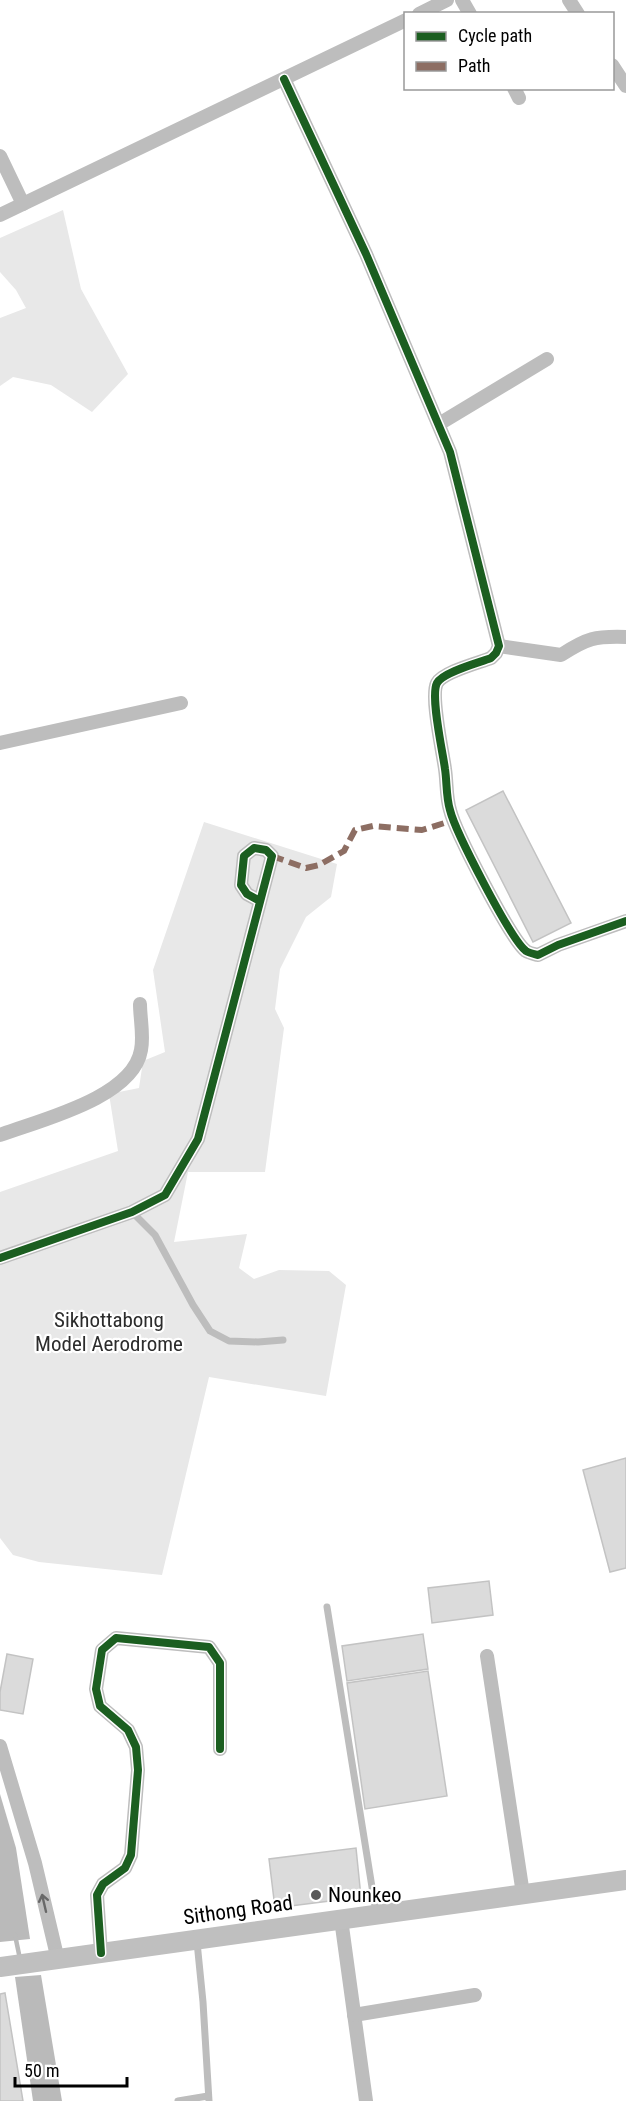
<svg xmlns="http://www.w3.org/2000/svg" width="626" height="2101" viewBox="0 0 626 2101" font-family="'Roboto Condensed',sans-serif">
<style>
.green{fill:#e8e8e8}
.water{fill:#bababa}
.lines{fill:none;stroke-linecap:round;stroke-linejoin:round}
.stream{stroke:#bababa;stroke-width:4.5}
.building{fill:#dbdbdb;stroke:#c3c3c3;stroke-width:1.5}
.service{stroke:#bdbdbd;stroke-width:7}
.minor{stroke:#bdbdbd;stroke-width:14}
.secondary{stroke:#bfbfbf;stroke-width:20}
.quiet{stroke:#8d6e63;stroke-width:6;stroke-dasharray:12 6;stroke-linecap:butt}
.cycleway-casing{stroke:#fff;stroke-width:11}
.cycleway{stroke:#1b5e20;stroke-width:8}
.oneway{stroke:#686868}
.poi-dot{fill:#595959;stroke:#fff;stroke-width:2}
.labels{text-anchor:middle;stroke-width:4.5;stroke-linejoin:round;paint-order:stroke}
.park-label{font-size:21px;fill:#2c2c2c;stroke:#fff}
.poi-label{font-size:21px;fill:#000;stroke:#fff;text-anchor:start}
.street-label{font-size:21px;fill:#000;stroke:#fff}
</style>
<rect width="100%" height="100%" fill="#fff"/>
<!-- green -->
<g class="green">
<polygon points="63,210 81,289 128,374 92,412 51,385 13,377 0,386 0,318 26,308 16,290 0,272 0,238"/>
<polygon points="204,822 337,864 331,897 306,917 280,969 275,1009 284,1028 265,1172 188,1172 174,1242 247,1234 239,1268 254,1279 279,1270 329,1271 346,1285 326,1396 209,1377 162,1575 39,1562 13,1555 0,1538 0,1192 118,1151 109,1094 139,1088 143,1061 165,1052 153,970"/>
</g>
<!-- water -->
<g class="water">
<polygon points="0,1794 16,1848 30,1939 0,1942"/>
<polygon points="41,1975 62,2101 33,2101 15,1977"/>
</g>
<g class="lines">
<!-- stream -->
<polyline class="stream" points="15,1935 20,1959"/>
</g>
<!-- building -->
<g class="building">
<polygon points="503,791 571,923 533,942 466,810"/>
<polygon points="626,1458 626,1568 610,1572 583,1470"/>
<polygon points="489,1581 493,1615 432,1623 428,1588"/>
<polygon points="423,1634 428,1669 347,1681 342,1646"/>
<polygon points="7,1654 33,1659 23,1714 0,1710 0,1692"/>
<polygon points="428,1671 447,1796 365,1809 347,1683"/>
<polygon points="356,1848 361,1897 275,1908 269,1859"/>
<polygon points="5,1993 23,2101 0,2101 0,1994"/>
</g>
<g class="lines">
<!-- service -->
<g class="service">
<polyline points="132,1212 155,1235 193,1305 210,1331 229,1341 258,1342 283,1340"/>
<polyline points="327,1607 376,1912"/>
<polyline points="197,1942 203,2002 209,2101"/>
<polyline points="178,2101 208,2096"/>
</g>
<!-- minor -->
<g class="minor">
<polyline points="462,0 470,14"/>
<polyline points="569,0 578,14"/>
<polyline points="419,14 447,0"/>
<polyline points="612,65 626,86"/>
<path d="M284,79L366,254L450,452L499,646L496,653L491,658C478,663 443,672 437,683C430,696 443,753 445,769C447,782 446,797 450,810C455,831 511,940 526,951C529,953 534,954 538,955L558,945L626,921"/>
<polyline points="514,88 519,98"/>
<polyline points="0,156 23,204"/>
<polyline points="0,215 406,20"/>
<polyline points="439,424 547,359"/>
<path d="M499,646L561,655C587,638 595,636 626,637"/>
<polyline points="0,743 181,703"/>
<path d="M0,1135C40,1120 133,1098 141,1050C144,1036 140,1018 140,1004"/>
<polyline points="0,1258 132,1212 165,1195 198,1139 272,856 266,850 254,848 244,856 241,885 247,894 260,901"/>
<polyline points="487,1656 523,1894"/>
<polyline points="0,1746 35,1863 58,1960"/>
<polyline points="341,1919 366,2101"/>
<polyline points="101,1953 97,1895 103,1884 125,1868 131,1855 138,1770 136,1747 128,1730 100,1706 96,1689 102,1650 116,1638 209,1647 220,1663 220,1749"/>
<polyline points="354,2015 475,1995"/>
</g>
<!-- secondary -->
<polyline class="secondary" points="0,1967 626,1880"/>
<!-- quiet -->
<polyline class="quiet" points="272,856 306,868 319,865 344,851 355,830 373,826 422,830 454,820"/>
<!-- cycleway casing -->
<g class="cycleway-casing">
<g id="cycleway">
<path d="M284,79L366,254L450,452L499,646L496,653L491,658C478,663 443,672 437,683C430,696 443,753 445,769C447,782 446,797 450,810C455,831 511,940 526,951C529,953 534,954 538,955L558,945L626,921"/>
<polyline points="0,1258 132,1212 165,1195 198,1139 272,856 266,850 254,848 244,856 241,885 247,894 260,901"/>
<polyline points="101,1953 97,1895 103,1884 125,1868 131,1855 138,1770 136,1747 128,1730 100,1706 96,1689 102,1650 116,1638 209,1647 220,1663 220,1749"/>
</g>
</g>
<!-- cycleway -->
<use href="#cycleway" class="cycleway"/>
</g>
<!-- one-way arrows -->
<defs><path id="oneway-shaft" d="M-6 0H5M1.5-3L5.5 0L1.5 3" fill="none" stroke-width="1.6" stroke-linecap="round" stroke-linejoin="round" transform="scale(1.5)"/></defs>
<use class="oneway" href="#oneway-shaft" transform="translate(44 1903) rotate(-103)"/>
<!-- markers -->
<circle class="poi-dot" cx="316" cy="1895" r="6"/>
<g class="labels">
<!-- park labels -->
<g class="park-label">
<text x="109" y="1327">Sikhottabong<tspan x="109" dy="24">Model Aerodrome</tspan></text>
</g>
<!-- poi labels -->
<g class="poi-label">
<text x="328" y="1902">Nounkeo</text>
</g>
<!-- street labels -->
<g class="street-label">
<text transform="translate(238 1910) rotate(-8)" y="7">Sithong Road</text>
</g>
</g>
<!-- legend -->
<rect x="404" y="12" width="210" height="78" fill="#ffffff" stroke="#999999" stroke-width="1.5"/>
<rect x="416" y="32" width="30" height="9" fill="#1b5e20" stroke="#999999" stroke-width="1.5"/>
<text x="458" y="42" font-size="18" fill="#000000">Cycle path</text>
<rect x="416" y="62" width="30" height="9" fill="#8d6e63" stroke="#999999" stroke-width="1.5"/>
<text x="458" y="72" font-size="18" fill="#000000">Path</text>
<!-- scale -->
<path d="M15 2077v9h112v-9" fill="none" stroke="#000000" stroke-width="3"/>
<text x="24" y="2077" font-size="18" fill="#000000" stroke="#ffffff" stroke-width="4.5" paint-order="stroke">50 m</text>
</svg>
